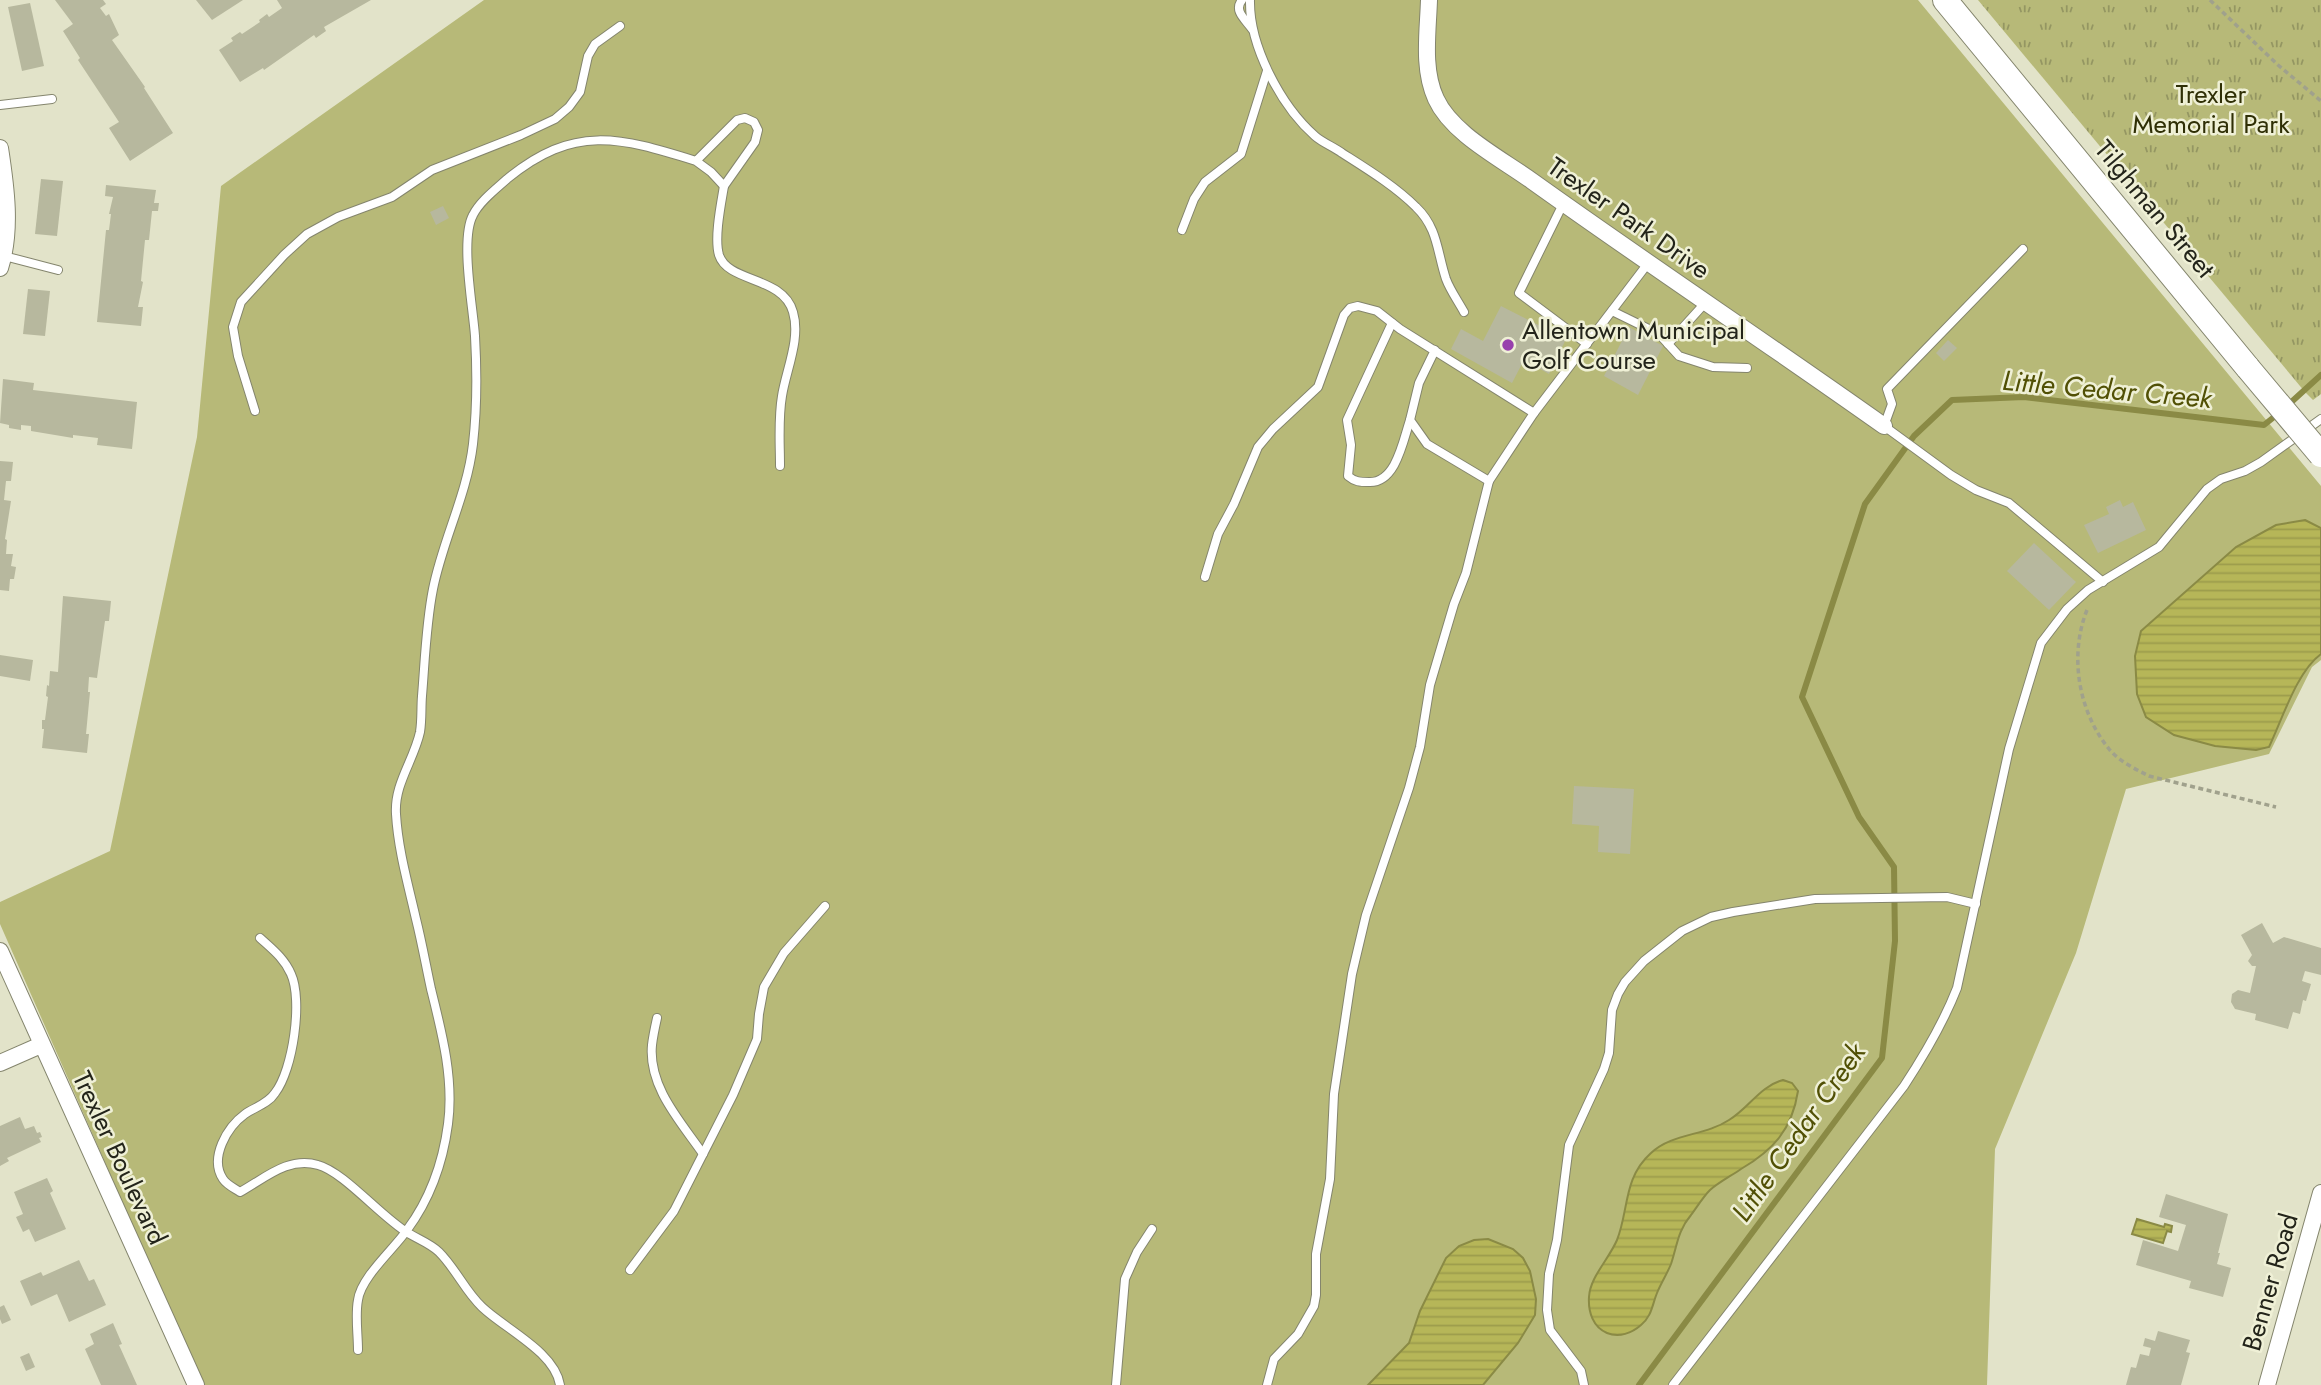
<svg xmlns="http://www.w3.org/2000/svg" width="2321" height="1385" viewBox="0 0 2321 1385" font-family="Jost,sans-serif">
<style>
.grass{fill:#b7b978}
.park{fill:url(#park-tufts)}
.water{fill:url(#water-rules);stroke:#8a8a45;stroke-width:2}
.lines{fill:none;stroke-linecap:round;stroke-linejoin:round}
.stream{stroke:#8a8a45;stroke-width:6}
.building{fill:#b7b89e}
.lane-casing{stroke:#84856d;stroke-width:10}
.street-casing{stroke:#84856d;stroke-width:18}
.primary-casing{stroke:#84856d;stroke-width:26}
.path{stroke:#a0a18c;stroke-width:3.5;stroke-dasharray:5 3.5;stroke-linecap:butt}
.lane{stroke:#fff;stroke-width:8}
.street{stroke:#fff;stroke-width:16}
.primary{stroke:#fff;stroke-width:24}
.primary-bridge-casing{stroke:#84856d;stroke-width:26;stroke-linecap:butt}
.primary-bridge{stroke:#fff;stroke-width:24}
.poi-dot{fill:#9840ad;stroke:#eff0d6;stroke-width:2.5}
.labels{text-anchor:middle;stroke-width:5;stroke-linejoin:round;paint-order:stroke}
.park-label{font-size:26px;fill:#2f2f05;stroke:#eff0d6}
.street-label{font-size:26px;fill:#23241a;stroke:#eff0d6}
.poi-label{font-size:26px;fill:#23241a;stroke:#eff0d6;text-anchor:start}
.water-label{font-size:28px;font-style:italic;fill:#515005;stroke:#eff0d6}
</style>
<defs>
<pattern id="park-tufts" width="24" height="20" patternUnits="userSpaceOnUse" patternTransform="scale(1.75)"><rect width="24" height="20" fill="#b7b978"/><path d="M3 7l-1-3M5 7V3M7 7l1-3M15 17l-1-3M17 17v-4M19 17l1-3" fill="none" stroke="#949662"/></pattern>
<pattern id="water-rules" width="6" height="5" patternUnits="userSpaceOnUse" patternTransform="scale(1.75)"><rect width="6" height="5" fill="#b6b658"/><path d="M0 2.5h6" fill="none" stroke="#9c9c4c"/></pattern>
</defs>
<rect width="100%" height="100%" fill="#e2e3c9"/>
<!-- grass -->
<polygon class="grass" points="484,0 1918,0 2321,486 2321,660 2312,667 2269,754 2126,789 2076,953 1995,1149 1987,1385 203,1385 0,924 0,902 110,851 197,437 221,186"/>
<!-- park -->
<polygon class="park" points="1978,0 2321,0 2321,394 2313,400 2305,392"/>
<!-- water -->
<g class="water">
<path d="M2305,520L2321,528V654C2297,671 2282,720 2269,747L2256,750L2215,746L2174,735L2146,717L2137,694L2135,656L2141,631L2236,547L2276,525Z"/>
<path d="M1783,1080L1792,1083L1798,1091C1792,1130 1773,1150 1741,1169C1731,1176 1719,1182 1710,1190C1703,1197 1697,1207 1691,1215C1678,1230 1677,1246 1671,1264C1667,1274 1661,1283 1657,1293C1652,1305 1652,1316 1641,1325C1632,1333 1619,1338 1607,1333C1593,1327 1588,1312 1589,1297C1590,1277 1609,1259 1617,1240C1629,1210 1623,1178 1651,1153C1672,1133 1705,1136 1729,1120C1749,1108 1760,1086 1783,1080Z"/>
<polygon points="2137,1219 2164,1227 2165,1224 2172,1226 2171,1232 2167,1231 2163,1243 2132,1234"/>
<polygon points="1488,1239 1513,1249 1523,1258 1530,1271 1536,1299 1535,1315 1518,1343 1483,1385 1368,1385 1409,1343 1420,1311 1446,1258 1459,1246 1474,1240"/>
</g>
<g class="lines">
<!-- stream -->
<g class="stream">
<polyline points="2287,406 2321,375"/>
<polyline points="1639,1385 1882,1058 1895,941 1894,867 1859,817 1802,697 1865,504 1914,436 1952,400 2024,397 2264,425 2279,413"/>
</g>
</g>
<!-- building -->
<g class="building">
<polygon points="55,0 103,0 106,4 100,8 106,16 109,14 119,35 112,40 145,87 144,88 173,133 130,161 109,128 119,122 78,60 80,58 63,31 73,24"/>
<polygon points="196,0 243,0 212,20"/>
<polygon points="277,0 371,0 324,27 326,31 316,38 314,35 264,70 263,68 240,82 219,50 233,41 231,38 240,32 242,34 260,22 259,20 267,14 269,17 282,8"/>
<polygon points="30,3 44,66 22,71 8,7"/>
<polygon points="41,179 63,181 57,236 35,234"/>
<polygon points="106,185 156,190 154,203 159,203 158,211 152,211 149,240 145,240 141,281 143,282 138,307 143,307 141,326 97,322 106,230 109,230 111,214 109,214 113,197 105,196"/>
<polygon points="443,206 449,218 436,225 430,212"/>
<polygon points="28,289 50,291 45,336 23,334"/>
<polygon points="1501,306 1566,339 1549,374 1524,360 1512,383 1451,349 1461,329 1483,341"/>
<polygon points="1629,327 1663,346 1638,395 1604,376"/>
<polygon points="1948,340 1957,348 1944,361 1936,353"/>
<polygon points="3,379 34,383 33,390 137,402 132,449 97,445 98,438 73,435 73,438 31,431 31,426 21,425 21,430 9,428 9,425 0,423"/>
<polygon points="0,461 13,462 11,481 6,481 4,500 11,501 5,539 7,540 6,554 13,554 11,566 16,567 14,579 10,579 9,591 0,590"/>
<polygon points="2120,500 2123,507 2133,502 2146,530 2098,553 2084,525 2109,514 2106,507"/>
<polygon points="2034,543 2076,582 2049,610 2007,571"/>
<polygon points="63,596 111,601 109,621 105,621 97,678 89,677 88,692 90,692 86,734 89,734 87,753 42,748 44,729 42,729 42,720 45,720 48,697 46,696 47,685 49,686 50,671 58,672"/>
<polygon points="0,655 33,660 30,681 0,676"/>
<polygon points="1574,786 1634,789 1630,854 1598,852 1599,826 1572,824"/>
<polygon points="2262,923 2273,943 2284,937 2321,948 2321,975 2305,971 2302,981 2311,984 2306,1001 2303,1000 2300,1014 2293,1012 2288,1029 2255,1020 2256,1014 2235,1009 2231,1002 2232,994 2238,990 2250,993 2256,966 2252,966 2248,961 2252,955 2241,935"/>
<polygon points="20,1117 25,1129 34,1126 37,1133 40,1132 42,1137 39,1138 41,1142 7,1158 9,1161 0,1166 0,1126"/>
<polygon points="47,1178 53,1191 50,1193 66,1229 35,1242 29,1229 23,1232 16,1217 23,1214 14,1192"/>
<polygon points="2166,1194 2228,1214 2218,1253 2220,1253 2217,1264 2231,1268 2223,1297 2189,1288 2191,1281 2136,1265 2143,1240 2178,1251 2186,1225 2159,1217"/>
<polygon points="79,1260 89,1281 94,1279 106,1305 69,1322 57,1294 31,1306 20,1281 41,1272 43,1276"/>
<polygon points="4,1305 11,1320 2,1324 0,1319 0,1307"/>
<polygon points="113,1323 122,1344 119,1345 137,1385 101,1385 85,1349 94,1344 90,1334"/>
<polygon points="2158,1331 2190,1340 2186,1352 2190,1353 2181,1385 2126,1385 2131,1367 2136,1368 2140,1354 2149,1356 2151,1348 2143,1346 2145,1338 2155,1341"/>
<polygon points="29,1353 35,1367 26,1371 20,1357"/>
</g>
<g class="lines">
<!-- lane casing -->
<g class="lane-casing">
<g id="lane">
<path d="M1242,0C1233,11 1246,20 1252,29"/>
<path d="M1250,0C1249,46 1281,106 1315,136C1323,143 1334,147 1342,153C1367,169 1395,186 1416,207C1438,228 1437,252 1446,279C1450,290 1458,301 1464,312"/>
<polyline points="0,105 52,99"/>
<path d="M724,186C721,204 714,238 719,255C728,283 783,276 793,312C801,339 786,370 782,396C778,419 780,443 780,466"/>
<polyline points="1563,204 1519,293 1587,344"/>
<polyline points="1182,230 1194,199 1205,182 1241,154 1267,71"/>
<polyline points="2023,249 1887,389 1892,404 1884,426 1951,475 1976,490 2009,503 2103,582"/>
<polyline points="4,256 58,270"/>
<polyline points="1612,311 1659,334 1679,356 1713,367 1747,368"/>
<path d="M1392,323L1347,420L1351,445L1348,476C1355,482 1360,482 1369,482C1396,483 1403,441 1410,420"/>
<polyline points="1668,344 1706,302"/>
<polyline points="255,411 238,356 233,327 241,302 284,255 307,234 338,217 392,197 432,170 521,135 555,119 569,107 580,92 588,56 595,44 620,26"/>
<polyline points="1534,413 1649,262"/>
<polyline points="1205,577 1218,534 1234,504 1258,447 1273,429 1318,387 1344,315 1350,308 1358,306 1377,311 1400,329 1534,413 1489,481 1427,444 1410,420 1419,383 1435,350"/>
<path d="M260,938C272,949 284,958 291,974C303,1000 293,1070 275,1093C268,1104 255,1107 245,1114C227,1127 209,1158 223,1179C227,1185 234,1188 240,1192C264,1179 288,1156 318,1165C344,1172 381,1217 408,1233C418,1239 431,1244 439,1252C456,1269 465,1291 482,1307C505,1329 555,1352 560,1385"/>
<path d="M657,1018C655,1027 653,1036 652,1045C648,1087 681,1122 703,1154"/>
<polyline points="630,1270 674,1211 733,1095 757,1039 759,1014 764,987 784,953 825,906"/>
<path d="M358,1350C358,1334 355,1315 358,1300C361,1277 394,1249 407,1230C430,1199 443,1162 448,1124C454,1079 442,1033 431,989C426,966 422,943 416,919C408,884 398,849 396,814C394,784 414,760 420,732C422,720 421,708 422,696C425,660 426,624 433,589C443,539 467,495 473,444C477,409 477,371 475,336C473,307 460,239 473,215C480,201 496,189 507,179C574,124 619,137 696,161L737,120L745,118L754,122L758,130L755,142L724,186L711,172L696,161"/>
<polyline points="1116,1385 1125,1279 1137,1252 1152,1229"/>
<polyline points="1267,1385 1274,1359 1298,1334 1314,1306 1316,1295 1316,1254 1330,1179 1334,1094 1352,974 1366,915 1409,788 1420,747 1430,685 1454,604 1466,573 1489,481"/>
<polyline points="1584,1385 1581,1371 1550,1330 1547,1310 1549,1274 1557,1240 1569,1145 1604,1069 1609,1053 1612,1010 1618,994 1625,982 1644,961 1682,931 1711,917 1733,912 1815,899 1947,897 1976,904"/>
<path d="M1673,1385L1904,1086C1925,1054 1943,1024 1957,988L2009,749L2041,643L2067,609L2088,590L2159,547L2207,489L2221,479L2245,471L2261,462L2321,419"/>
</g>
</g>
<!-- street casing -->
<g class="street-casing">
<g id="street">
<path d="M1429,0C1428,32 1422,69 1436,99C1452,134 1502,159 1532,181C1648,264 1767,343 1884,426"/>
<path d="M0,148C6,187 12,230 0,268"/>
<polyline points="0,951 196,1385"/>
<polyline points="0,1063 41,1045"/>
<polyline points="2267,1385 2321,1193"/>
</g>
</g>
<!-- primary casing -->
<g class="primary-casing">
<polyline id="primary" points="1945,0 2248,368"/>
</g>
<!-- path -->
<g class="path">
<polyline points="2210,0 2278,65 2321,101"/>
<path d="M2087,610C2069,655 2078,711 2109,749C2119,761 2135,769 2149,776L2276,807"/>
</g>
<!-- lane -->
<use href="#lane" class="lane"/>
<!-- street -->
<use href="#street" class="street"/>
<!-- primary -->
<use href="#primary" class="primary"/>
<!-- primary-bridge casing -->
<g class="primary-bridge-casing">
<polyline id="primary-bridge" points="2248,368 2321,455"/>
</g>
<!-- primary-bridge -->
<use href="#primary-bridge" class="primary-bridge"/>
</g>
<!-- markers -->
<circle class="poi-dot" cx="1508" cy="345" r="7"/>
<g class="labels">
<!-- park labels -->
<g class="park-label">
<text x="2211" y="103">Trexler<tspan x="2211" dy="30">Memorial Park</tspan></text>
</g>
<!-- street labels -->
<g class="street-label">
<text transform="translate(2155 209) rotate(50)" y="9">Tilghman Street</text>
<text transform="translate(1629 218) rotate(35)" y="9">Trexler Park Drive</text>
<text transform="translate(120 1158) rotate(65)" y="9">Trexler Boulevard</text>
<text transform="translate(2270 1282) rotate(-74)" y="9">Benner Road</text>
</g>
<!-- poi labels -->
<g class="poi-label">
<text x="1522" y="339">Allentown Municipal<tspan x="1522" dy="30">Golf Course</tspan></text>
</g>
<!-- water labels -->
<g class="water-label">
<text transform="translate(2107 389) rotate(5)" y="10">Little Cedar Creek</text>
<text transform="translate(1798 1132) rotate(-55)" y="10">Little Cedar Creek</text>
</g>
</g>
</svg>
